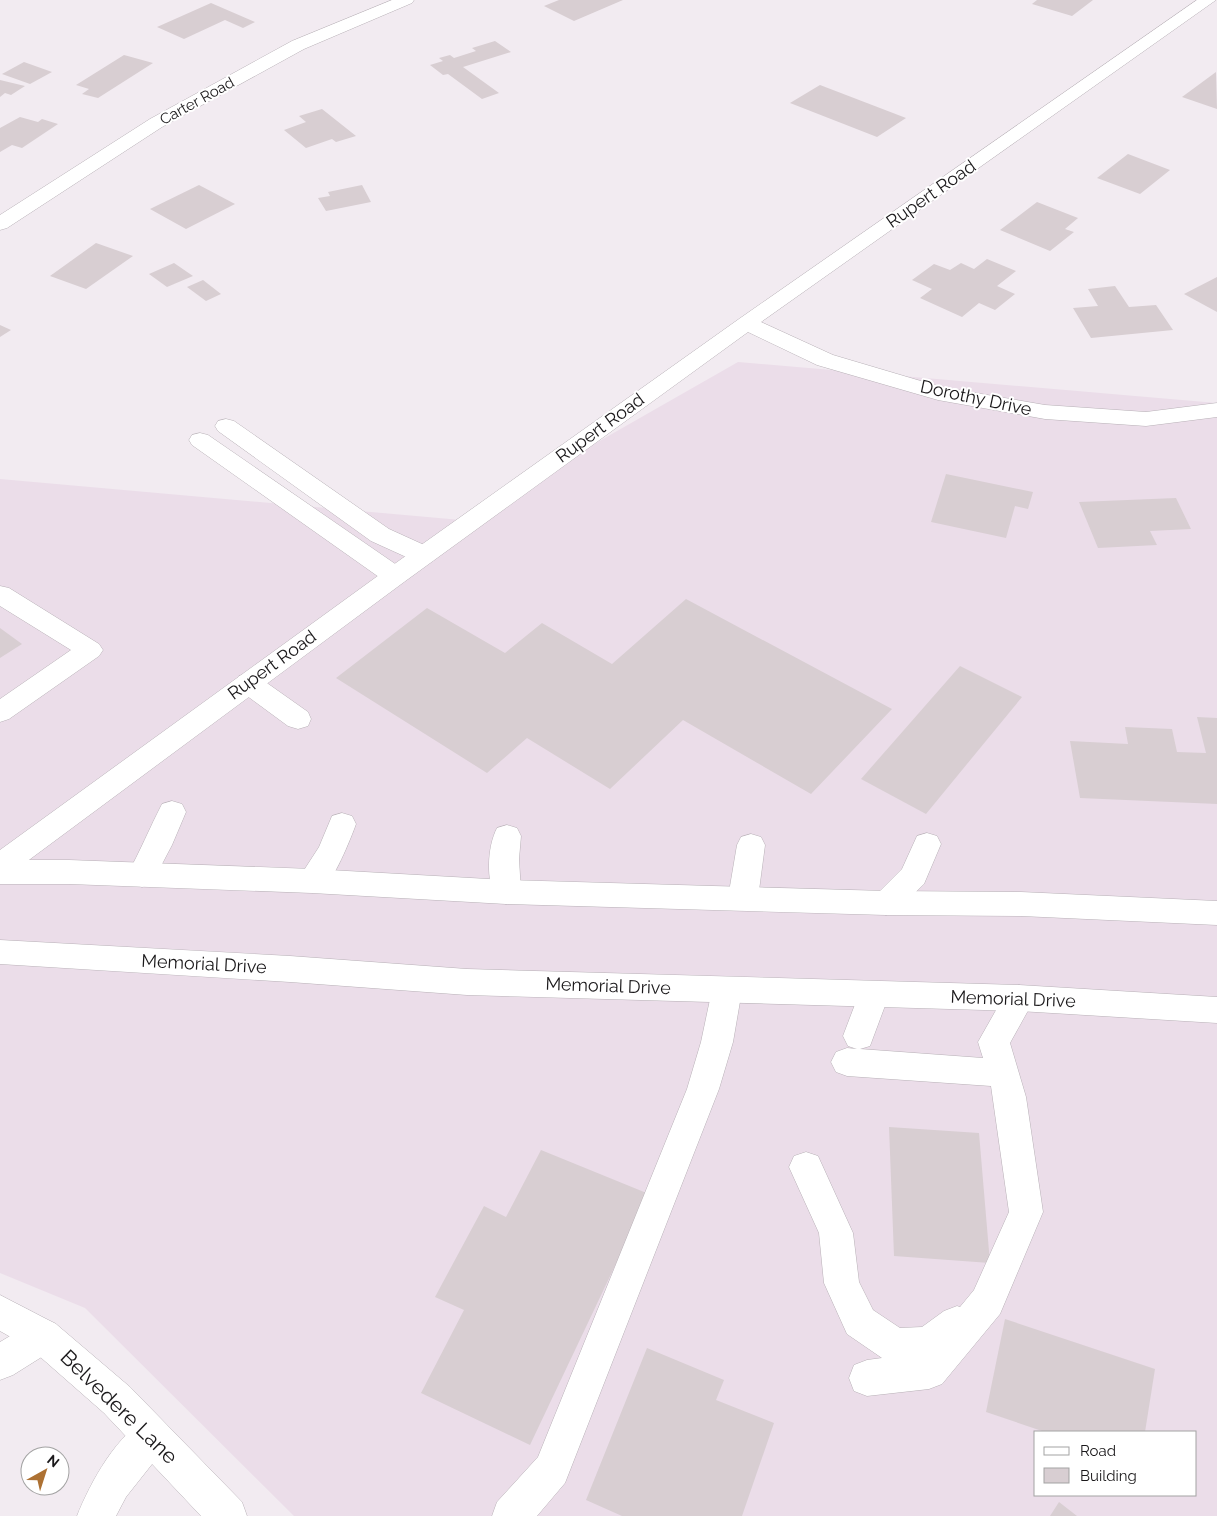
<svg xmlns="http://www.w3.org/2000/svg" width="1217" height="1516" viewBox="0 0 1217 1516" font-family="Raleway,sans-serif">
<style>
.built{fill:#ebdde9;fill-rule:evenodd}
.building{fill:#d8ced2}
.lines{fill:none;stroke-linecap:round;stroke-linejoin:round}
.lane-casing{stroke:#b8b1b7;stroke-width:1}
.street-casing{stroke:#b8b1b7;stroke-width:1}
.primary-casing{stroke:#b8b1b7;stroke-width:1}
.lane{fill:#fff;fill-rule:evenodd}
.street{fill:#fff;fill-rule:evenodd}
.primary{fill:#fff;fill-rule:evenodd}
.labels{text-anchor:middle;stroke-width:4;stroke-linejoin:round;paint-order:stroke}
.far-street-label{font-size:15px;fill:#1a181a;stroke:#fff}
.street-label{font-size:18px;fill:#1a181a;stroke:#fff}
.near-street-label{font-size:21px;fill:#1a181a;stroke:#fff}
</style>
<rect width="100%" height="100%" fill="#f2ebf1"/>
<!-- built -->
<path class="built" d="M738,362L1217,403V1516H294L85,1308L0,1273V479L461,520ZM1036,1432H1196V1495H1036Z"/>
<!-- building -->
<g class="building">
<polygon points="559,0 623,0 574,21 544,6"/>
<polygon points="1037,0 1093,0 1072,16 1032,4"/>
<polygon points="211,3 255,22 243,28 225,20 184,39 157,27"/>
<polygon points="495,41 511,52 463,67 499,93 482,99 448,74 443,75 430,65 443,61 439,58 450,55 454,58 476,51 472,48"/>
<polygon points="124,55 153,63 98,98 82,94 89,89 76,85"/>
<polygon points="24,62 52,72 30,84 2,74"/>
<polygon points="1216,72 1217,109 1182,97"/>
<polygon points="0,80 25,86 11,95 5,93 0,97"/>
<polygon points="820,85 906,118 877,137 790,103"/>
<polygon points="322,109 356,136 336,142 332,139 306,148 284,130 306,122 299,116"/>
<polygon points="20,117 38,122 42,119 58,124 22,148 12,145 0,152 0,128"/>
<polygon points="1128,154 1170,170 1140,194 1097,178"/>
<polygon points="199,185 235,204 186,229 150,209"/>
<polygon points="362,185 371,202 326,211 318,198 330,196 328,192"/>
<polygon points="1037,202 1078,218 1065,229 1074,232 1050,251 1000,230"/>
<polygon points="96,243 133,256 86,289 50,276"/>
<polygon points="987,259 1016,271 997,286 1015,294 995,310 979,303 962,317 920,298 932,289 912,280 934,264 950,270 961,263 974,269"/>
<polygon points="174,263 193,276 167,287 149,274"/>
<polygon points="1217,277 1217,312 1184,294"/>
<polygon points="203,280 221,294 206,301 187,287"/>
<polygon points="1115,286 1129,307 1156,305 1173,330 1091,338 1073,308 1098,306 1088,289"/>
<polygon points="0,325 11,330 0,337"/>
<polygon points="946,474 1033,492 1028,509 1015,506 1006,538 931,522"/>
<polygon points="1176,498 1191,529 1150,531 1157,545 1098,548 1079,502"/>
<polygon points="686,599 892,709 811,794 683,720 610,789 527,738 487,773 336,678 427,608 505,653 542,623 612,664"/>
<polygon points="0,628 22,644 0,658"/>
<polygon points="960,666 1022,697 926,814 861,779"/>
<polygon points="1197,717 1217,718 1217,804 1080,798 1070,741 1128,744 1125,727 1172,729 1177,752 1206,753"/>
<polygon points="889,1127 979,1133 990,1263 894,1256"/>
<polygon points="541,1150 649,1194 530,1445 421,1393 464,1310 435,1297 484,1206 506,1217"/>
<polygon points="1005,1319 1155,1369 1145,1432 1045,1432 986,1412"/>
<polygon points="647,1348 724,1380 716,1400 774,1423 742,1516 622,1516 586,1500"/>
<polygon points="1059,1502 1077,1516 1050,1516"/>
</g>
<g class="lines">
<!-- lane casing -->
<g class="lane-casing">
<g id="lane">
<polygon points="226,419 234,421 389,529 433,549 436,555 433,561 424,563 415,561 371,541 218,431 215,426 218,421"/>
<polygon points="200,433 208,435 404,570 407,576 404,582 395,584 386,582 192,445 189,440 192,435"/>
<polygon points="0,586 9,588 99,644 103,650 99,656 9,719 0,722 0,699 71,650 0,606"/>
<polygon points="248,674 257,676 308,712 311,719 308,726 298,729 288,726 239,690 235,683 239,676"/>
<path d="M172,801L182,804L186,812L172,845L152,883L142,887L132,883L127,875C140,852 150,827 162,804Z"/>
<path d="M342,813L352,816L356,824C351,838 333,883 321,890C314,894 309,891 302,889L297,881L319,847L332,816Z"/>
<path d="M507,825L517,828L521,836L519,859L521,892L516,900L506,904L496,900C486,881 487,847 497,828Z"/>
<polygon points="927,833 937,836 941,844 924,884 896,911 886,915 876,911 871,903 876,895 902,869 917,836"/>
<polygon points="751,834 761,837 765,845 758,898 753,906 743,910 733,906 728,898 737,845 741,837"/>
<polygon points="727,977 738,981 742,990 733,1042 719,1089 565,1483 537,1516 492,1516 497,1502 538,1457 687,1089 701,1042 712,990 716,981"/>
<polygon points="873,982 884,986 889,995 870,1046 860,1049 983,1058 978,1042 1008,989 1019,985 1030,989 1035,998 1010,1043 1026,1097 1043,1212 1000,1314 942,1384 929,1389 867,1396 854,1391 849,1378 854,1365 867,1360 882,1358 847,1334 824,1283 819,1233 789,1167 794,1156 806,1152 818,1156 853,1233 859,1282 873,1310 900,1328 922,1327 944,1311 957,1306 960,1307 974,1290 1009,1212 991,1086 847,1076 836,1072 831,1062 836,1052 847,1048 857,1049 848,1046 843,1036 862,986"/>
<polygon points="43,1318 56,1324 61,1336 56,1348 13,1375 0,1380 0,1342 30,1324"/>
<path d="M151,1417L164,1423L170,1436L164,1449L126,1497L116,1516H77C90,1483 118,1431 151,1417Z"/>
</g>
</g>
<!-- street casing -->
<g class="street-casing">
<g id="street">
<polygon points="392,0 414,0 412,3 304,49 162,127 7,228 0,230 0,215 150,119 292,41"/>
<polygon points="1197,0 1216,0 761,322 833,355 941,387 1045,405 1146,412 1217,403 1217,417 1146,426 1045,419 938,400 817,365 748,332 404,582 10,874 0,877 0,850 386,570 739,319"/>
<polygon points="0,1295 56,1324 130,1387 242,1502 247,1516 201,1516 104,1413 30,1348 0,1331"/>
</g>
</g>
<!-- primary casing -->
<g class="primary-casing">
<g id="primary">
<polygon points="0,860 69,860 312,869 506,880 886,891 1021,892 1217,901 1217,925 1021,916 886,915 506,904 312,893 69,884 0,884"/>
<polygon points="0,940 290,956 467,969 1019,985 1217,997 1217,1023 1019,1011 467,995 290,982 0,964"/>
</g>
</g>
<!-- lane -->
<use href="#lane" class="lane"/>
<!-- street -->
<use href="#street" class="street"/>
<!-- primary -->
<use href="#primary" class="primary"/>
</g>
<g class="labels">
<!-- far-street labels -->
<g class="far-street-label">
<text transform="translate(197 101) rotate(-29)" y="5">Carter Road</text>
</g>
<!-- street labels -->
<g class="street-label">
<text transform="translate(931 194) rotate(-35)" y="6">Rupert Road</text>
<text transform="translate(976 398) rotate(12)" y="6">Dorothy Drive</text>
<text transform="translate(600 428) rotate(-36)" y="6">Rupert Road</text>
<text transform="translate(272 665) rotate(-36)" y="6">Rupert Road</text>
<text transform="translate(204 964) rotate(3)" y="6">Memorial Drive</text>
<text transform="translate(608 986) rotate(2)" y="6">Memorial Drive</text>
<text transform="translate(1013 999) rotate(2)" y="6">Memorial Drive</text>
</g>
<!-- near-street labels -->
<g class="near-street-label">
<text transform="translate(119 1407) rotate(44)" y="7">Belvedere Lane</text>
</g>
</g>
<!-- legend -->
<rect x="1034" y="1431" width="162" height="65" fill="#ffffff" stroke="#a3a3a3"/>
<rect x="1044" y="1447" width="25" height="8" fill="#ffffff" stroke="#a3a3a3"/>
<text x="1080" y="1456" font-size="15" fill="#1a181a">Road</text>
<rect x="1044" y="1468" width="25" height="15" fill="#d8ced2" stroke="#a3a3a3"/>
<text x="1080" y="1481" font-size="15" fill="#1a181a">Building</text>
<!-- north arrow -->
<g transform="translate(45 1471) rotate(39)"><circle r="24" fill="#ffffff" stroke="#a3a3a3"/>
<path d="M0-4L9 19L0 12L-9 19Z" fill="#ad7133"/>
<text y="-8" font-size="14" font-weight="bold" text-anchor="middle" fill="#1a181a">N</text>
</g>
</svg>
